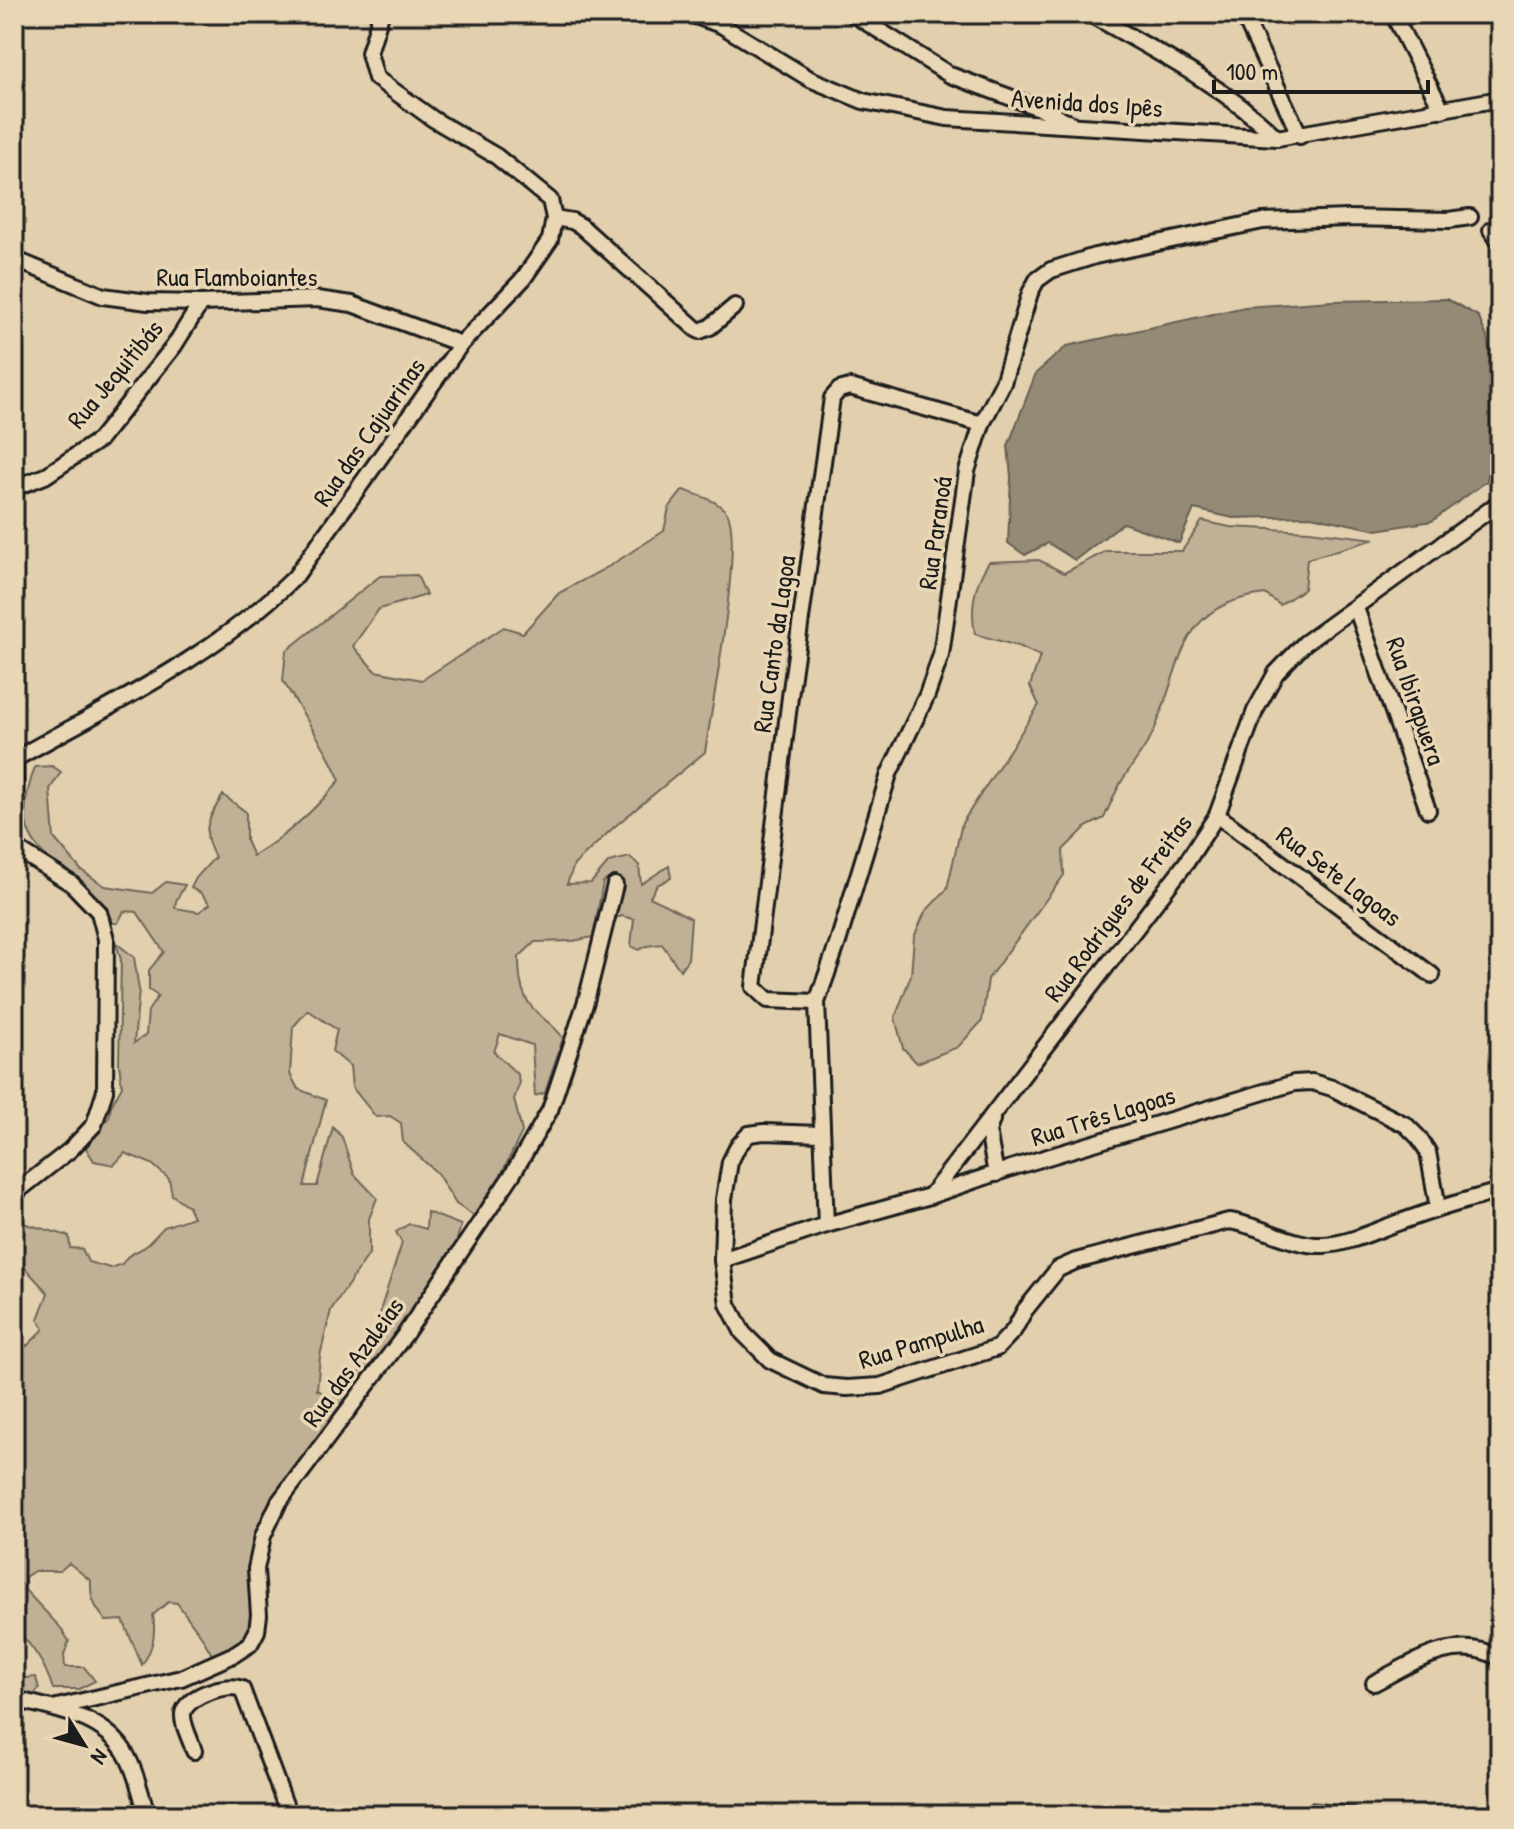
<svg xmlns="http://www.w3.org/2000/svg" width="1514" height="1829" viewBox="0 0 1514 1829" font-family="'Patrick Hand',sans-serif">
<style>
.green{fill:#c0b196;stroke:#6e6659;stroke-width:2}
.water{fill:#958a76;stroke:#655e52;stroke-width:2}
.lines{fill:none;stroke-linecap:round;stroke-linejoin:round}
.stream{stroke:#655e52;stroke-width:4}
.minor-casing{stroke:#1c1c1c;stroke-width:20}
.minor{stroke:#e9d6b4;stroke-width:14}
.labels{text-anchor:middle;stroke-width:7;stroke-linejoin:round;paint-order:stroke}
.street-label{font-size:26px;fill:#1c1c1c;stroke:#e9d6b4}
</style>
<rect width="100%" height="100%" fill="#e1cfae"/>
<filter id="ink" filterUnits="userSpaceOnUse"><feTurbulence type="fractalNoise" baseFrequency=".0125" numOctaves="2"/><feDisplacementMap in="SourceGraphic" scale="16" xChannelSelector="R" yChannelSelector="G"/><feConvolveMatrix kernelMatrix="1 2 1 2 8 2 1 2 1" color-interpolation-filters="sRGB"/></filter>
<g filter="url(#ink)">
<!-- green -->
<g class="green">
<path d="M683,490C698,495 718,500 727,513C744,540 711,713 705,752L614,827L574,865L567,884L591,883L609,862L630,857L639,865L641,884L669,866L671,878L657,885L650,897L691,918L688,959L680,970L662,944L647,946L639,950L631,946L634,919L622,916L615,918L620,891L613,876L603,882L593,937L573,941L535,942L519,957C519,973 520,992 531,1006C541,1019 554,1024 563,1038L545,1093L535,1096L532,1045L500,1034L494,1052L518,1075L519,1085L514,1099L522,1132L502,1173L474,1216L456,1204L437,1173L403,1142L401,1123L390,1116L376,1117L352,1087L350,1066L332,1051L337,1030L308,1010L293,1027L290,1074L298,1089L326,1100L304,1186H317L333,1127L342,1137L354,1174L377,1198L369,1219V1254L331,1310L320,1356L317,1390L333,1398L350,1388L379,1340L381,1308L402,1243L396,1232L409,1224L426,1229L427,1212L461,1225L455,1247L356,1393L292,1473L263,1517L250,1568L252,1603L247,1635L222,1655H212L202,1637L177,1603L168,1602L153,1615C156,1634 153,1649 142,1665L123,1620L106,1621C95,1607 90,1599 91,1581L69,1563L60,1571H34L25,1577V1590L60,1627L69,1641L64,1655L65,1667H84L95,1681L79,1689H53C45,1664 34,1647 14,1628V1334L27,1346L44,1329L38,1319L48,1293L14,1256V1214L26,1224L69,1236L70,1248L82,1249L88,1262L110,1268L122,1264L128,1256L145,1247L164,1227L193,1217L188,1206L172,1195L169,1179L152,1164L125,1153L114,1165L94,1161L86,1148L109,1117L111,1106L122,1086L119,1064L121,960L116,943L134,957L139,990L134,1043L146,1035L148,1011L158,996L149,990V970L164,952L137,912L124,911L118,923H113C107,907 99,901 86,890C36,849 10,837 35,767L52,766L61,772L50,789L54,838L81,870L105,886L152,893L166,882L185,885L176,901L175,908L199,912L210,904L201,893L191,888L196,878L215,857C200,832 208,819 223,795L246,812V841L253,856C288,835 314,811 340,780L326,751L283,681L286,651L380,576L417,575L426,595L379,609L353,646L375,671L422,680L504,627L523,633L559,593L608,567L664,531L669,508Z"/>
<path d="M1202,521L1230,527L1309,531L1375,539L1307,559L1304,589L1280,605L1265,594C1179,604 1183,660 1156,726C1148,747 1131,765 1120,784C1114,795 1109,807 1104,818L1086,827L1063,850L1064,875L988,979L982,1021L958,1047L917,1063L903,1048L895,1018L911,975L914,937L925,912L947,889L962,823L1039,705L1030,686L1040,656L1021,647L975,634C970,608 974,584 989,562L1039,560L1064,573L1106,551H1182Z"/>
<polygon points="36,1677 39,1689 33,1696 14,1694 14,1679"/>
</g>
<!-- water -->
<polygon class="water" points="1447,299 1478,316 1487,337 1499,412 1487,481 1432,521 1377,530 1311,516 1233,518 1194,509 1179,543 1123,523 1075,560 1048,543 1025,555 1008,543 1011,477 1008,446 1036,373 1067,346 1245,307 1333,301"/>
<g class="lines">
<!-- stream -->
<polyline class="stream" points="1312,1803 1354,1808 1372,1815"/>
<!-- minor casing -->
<g class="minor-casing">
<g id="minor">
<polyline points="690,14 721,25 810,79 863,101 947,118 1277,138 1500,99"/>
<polyline points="853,14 950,75 1050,112 1073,125"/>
<path d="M1090,14C1155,51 1223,85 1277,138"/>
<polyline points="1243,14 1300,136"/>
<polyline points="1393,14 1442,110"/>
<polyline points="554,218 572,221 581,226 696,329 700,331 710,327 735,306"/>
<polyline points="1491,230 1500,242"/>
<polyline points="14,259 103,296 148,302 201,303 317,299 352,304 461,344"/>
<polyline points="14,488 45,476 99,440 174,346 201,303"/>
<polyline points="1356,608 1428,810"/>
<polyline points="1217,815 1432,975"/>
<polyline points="14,847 72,884 99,912 106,939 105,1091 94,1125 70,1150 14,1194"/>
<path d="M15,847V759C111,705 216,655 295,577L461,344L523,279L550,240L554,218L550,200L496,156L433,119L376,78L369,53L381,14"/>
<polyline points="817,1002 768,1000 754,987 790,697 832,398 839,390 850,387 982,424"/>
<polyline points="992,1120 988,1131 996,1174"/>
<path d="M820,1134L764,1132L749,1134L738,1146L730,1162L724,1199L722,1260L728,1304L743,1333L770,1360L824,1386L847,1388L880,1386L997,1348L1014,1330L1025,1310L1058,1269L1076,1261L1229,1221C1260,1225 1294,1247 1324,1245C1349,1244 1376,1230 1400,1222C1433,1210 1466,1200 1500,1191"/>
<polyline points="930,1196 1186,863 1217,815 1255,711 1276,673 1305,643 1495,506 1500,499"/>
<polyline points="826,1225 817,1002 838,942 889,774 927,695 941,655 967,471 982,424 1003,383 1030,293 1037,280 1051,270 1095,256 1263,221 1348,218 1449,220 1470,217"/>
<polyline points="722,1260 826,1225 930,1196 1011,1168 1294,1083 1312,1082 1332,1088 1406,1125 1419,1138 1428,1152 1438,1208"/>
<path d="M1374,1683C1415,1662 1455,1633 1500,1658"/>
<path d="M14,1699C54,1709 106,1716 127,1756C137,1774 141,1795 147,1815"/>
<polyline points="53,1708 181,1678 233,1655 250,1644 257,1631 259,1615 256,1569 263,1536 279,1502 404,1336 512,1175 550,1110 586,1001 615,885"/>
<path d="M194,1751C191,1740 182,1725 183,1714C185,1696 228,1682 242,1689L289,1815"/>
</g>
</g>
<!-- minor -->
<use href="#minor" class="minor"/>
</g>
</g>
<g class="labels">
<!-- street labels -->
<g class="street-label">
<text transform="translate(1087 103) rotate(4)" y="9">Avenida dos Ipês</text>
<text x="237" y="286">Rua Flamboiantes</text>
<text transform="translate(115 374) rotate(-50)" y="9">Rua Jequitibás</text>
<text transform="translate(369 432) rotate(-55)" y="9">Rua das Cajuarinas</text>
<text transform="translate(935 533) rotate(-82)" y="9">Rua Paranoá</text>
<text transform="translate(774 644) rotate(-82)" y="9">Rua Canto da Lagoa</text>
<text transform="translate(1416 701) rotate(71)" y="9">Rua Ibirapuera</text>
<text transform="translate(1339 876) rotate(37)" y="9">Rua Sete Lagoas</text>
<text transform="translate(1118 908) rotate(-53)" y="9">Rua Rodrigues de Freitas</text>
<text transform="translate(1103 1116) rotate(-17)" y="9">Rua Três Lagoas</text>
<text transform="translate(921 1342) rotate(-17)" y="9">Rua Pampulha</text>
<text transform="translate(353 1362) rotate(-54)" y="9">Rua das Azaleias</text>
</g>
</g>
<!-- margin -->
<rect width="1514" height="1829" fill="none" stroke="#e9d6b4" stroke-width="48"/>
<rect x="24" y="24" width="1466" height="1781" fill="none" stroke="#1c1c1c" stroke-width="3" filter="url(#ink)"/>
<!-- north arrow -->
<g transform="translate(84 1745) rotate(127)" stroke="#e9d6b4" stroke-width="6" paint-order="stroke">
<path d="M0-6L14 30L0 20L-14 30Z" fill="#1c1c1c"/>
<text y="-12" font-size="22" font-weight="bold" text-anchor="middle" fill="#1c1c1c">N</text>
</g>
<!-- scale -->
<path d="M1214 80v12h214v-12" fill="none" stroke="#1c1c1c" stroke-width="4"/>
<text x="1226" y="80" font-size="24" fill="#1c1c1c" stroke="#e9d6b4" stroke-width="6" paint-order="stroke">100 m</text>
</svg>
